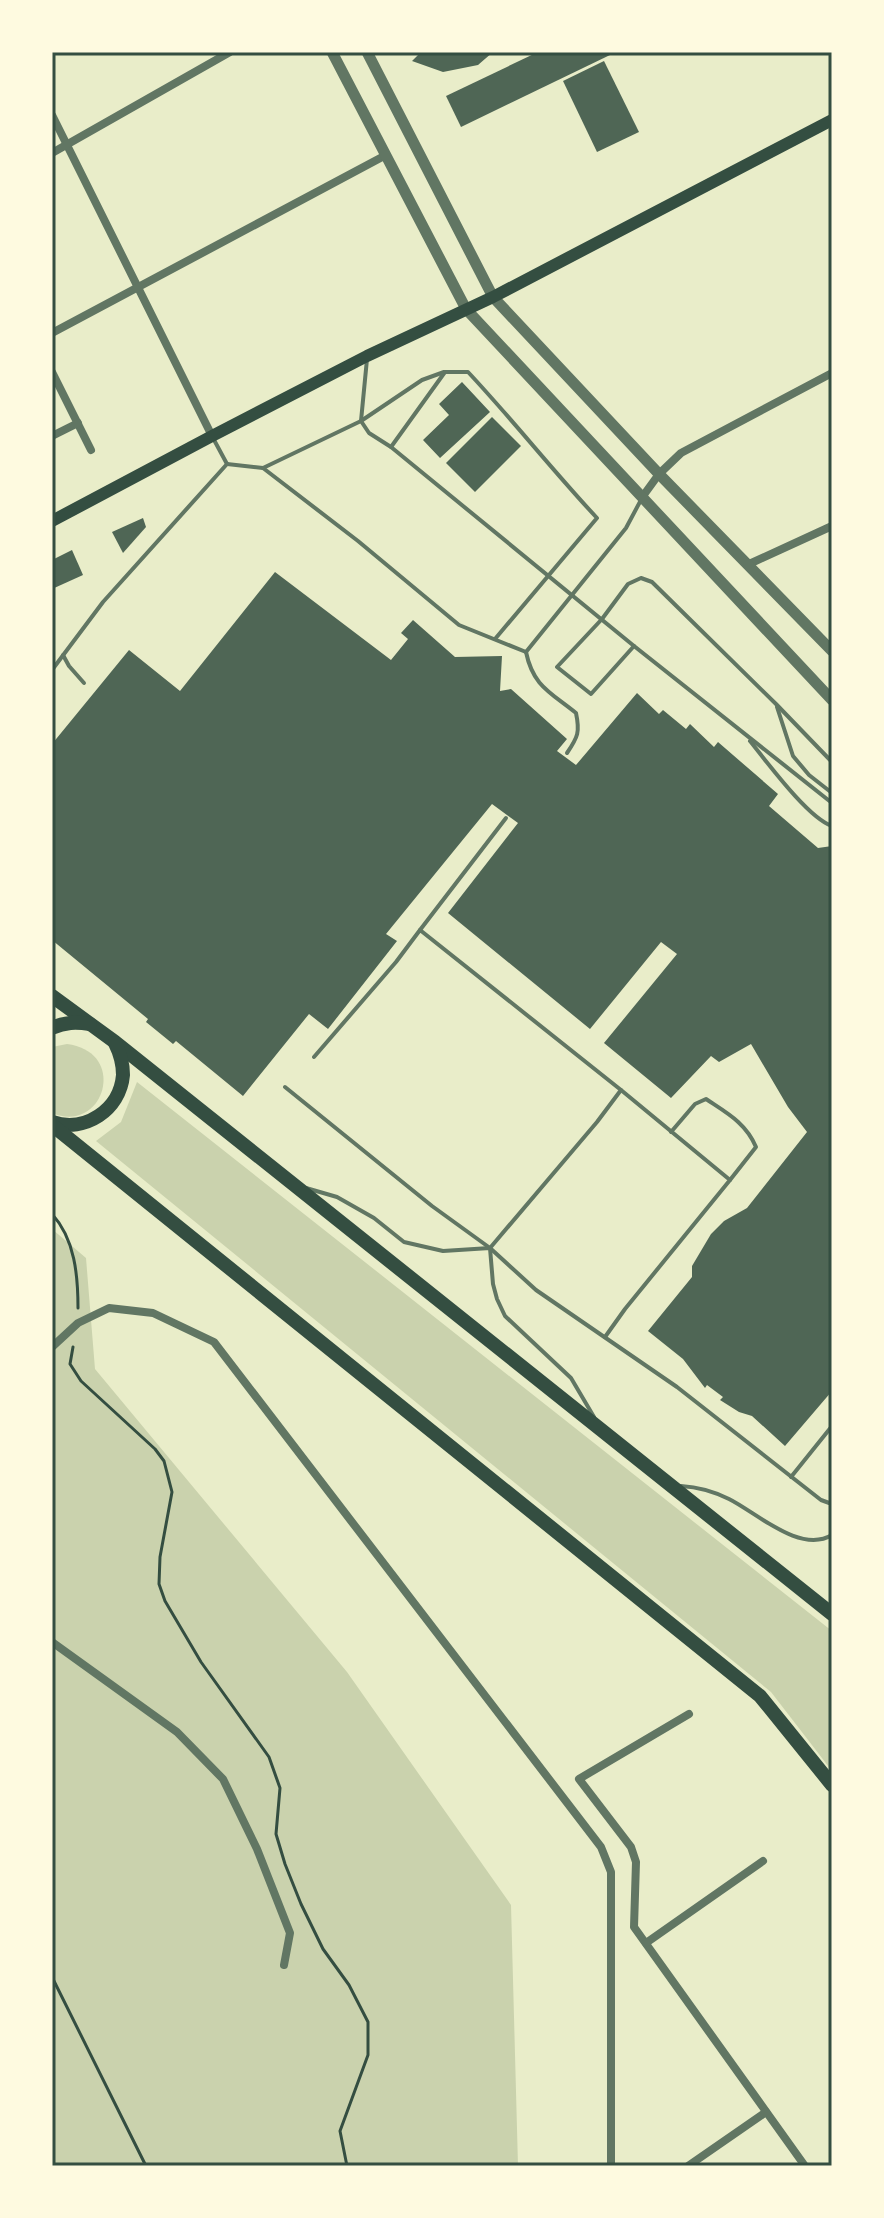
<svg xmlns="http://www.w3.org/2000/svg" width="884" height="2218" viewBox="0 0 884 2218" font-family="Signika,sans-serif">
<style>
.green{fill:#cad2ad}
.building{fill:#4f6655}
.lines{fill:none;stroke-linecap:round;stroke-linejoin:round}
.path{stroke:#344e41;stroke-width:3}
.service{stroke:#617663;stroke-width:4}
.minor{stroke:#617663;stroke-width:8}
.tertiary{stroke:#617663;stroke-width:11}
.secondary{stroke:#344e41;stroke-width:12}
.primary{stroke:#344e41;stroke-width:14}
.neatline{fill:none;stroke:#344e41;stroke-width:3}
</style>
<rect width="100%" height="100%" fill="#e9edc9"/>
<!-- green -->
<g class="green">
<path d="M67,1044C129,1052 104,1135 52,1113V1047Z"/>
<polygon points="137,1082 832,1631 832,1771 771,1692 96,1141 121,1122"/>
<polygon points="52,1229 86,1258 95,1369 347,1672 511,1905 518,2166 52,2166"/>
</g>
<!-- building -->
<g class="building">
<polygon points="418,52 493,52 478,65 443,72 412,61 419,54"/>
<polygon points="538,52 609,52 610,55 461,127 446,96"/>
<polygon points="604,61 639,132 597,152 563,81"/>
<polygon points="462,382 490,412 440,458 423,440 449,415 439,404"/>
<polygon points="492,417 521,446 475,492 446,463"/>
<polygon points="143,518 146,527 123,553 112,532"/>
<polygon points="72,550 83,575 52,589 52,560"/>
<polygon points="275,572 391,660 408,639 401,633 413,620 455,657 502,656 500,691 511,689 567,739 557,751 576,765 637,693 659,714 663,710 686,729 690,724 714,747 718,742 778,794 769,806 818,848 832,846 832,1391 785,1446 752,1416 739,1412 720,1400 723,1397 707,1385 705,1388 683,1359 648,1331 692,1277 692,1266 711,1234 724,1221 747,1208 807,1132 788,1107 751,1044 719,1062 711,1056 671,1098 604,1043 677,954 661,942 590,1029 448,913 518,823 492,804 386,934 397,941 328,1029 309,1014 243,1096 176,1041 173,1044 146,1022 148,1019 52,940 52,744 129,650 180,691"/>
</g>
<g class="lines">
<!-- path -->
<g class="path">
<path d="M52,1214C75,1239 78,1276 78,1308"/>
<polyline points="73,1347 70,1364 81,1381 155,1449 164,1461 172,1492 160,1557 159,1584 165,1601 201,1662 269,1757 280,1788 276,1834 285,1864 301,1904 323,1949 349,1985 368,2022 368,2055 340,2131 347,2166"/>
<polyline points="52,1977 146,2166"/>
</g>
<!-- service -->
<g class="service">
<polyline points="367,359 361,421 369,433 391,447 634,646 832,803"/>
<polyline points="213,438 227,464"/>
<path d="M391,447L445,372H468C513,420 553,471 597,518L495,639"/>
<polyline points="227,464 263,468 358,541 459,625 526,652"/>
<polyline points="263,468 361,421 422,380 444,372"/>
<polyline points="634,646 591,694 557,667 602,619 628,584 641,578 652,582 776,704 832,762"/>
<polyline points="526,652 626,528 642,498"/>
<path d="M526,652C533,686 550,692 576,713C580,732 578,737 567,753"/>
<polyline points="63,655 69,666 84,683"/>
<polyline points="52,670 103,602 227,464"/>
<polyline points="777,707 793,756 809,775 832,793"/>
<path d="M750,741C767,762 808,818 832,826"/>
<polyline points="420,930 506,818"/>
<polyline points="314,1057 396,962 420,930 621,1090 597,1122 490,1248"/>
<polyline points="285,1087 432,1206 490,1248 536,1290 677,1387 821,1500 832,1504"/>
<path d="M671,1132L695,1104L706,1099C727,1113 746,1123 756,1147L730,1180"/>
<polyline points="306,1188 337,1197 374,1218 404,1242 443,1251 490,1248 493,1284 497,1299 505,1316 571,1378 594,1417"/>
<polyline points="605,1337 625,1309 730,1180 621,1090"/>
<polyline points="791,1477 832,1426"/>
<path d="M681,1486C698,1487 713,1491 729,1499C757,1513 800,1554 832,1535"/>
</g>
<!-- minor -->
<g class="minor">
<polyline points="52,115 212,436"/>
<polyline points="52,153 230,52"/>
<polyline points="52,333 386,155"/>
<polyline points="52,372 91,450"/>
<polyline points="52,436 78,423"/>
<polyline points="643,496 659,474 681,453 832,373"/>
<polyline points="747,565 832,526"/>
<polyline points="52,1347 78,1323 109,1308 153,1313 214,1342 601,1847 611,1872 611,2166"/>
<polyline points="52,1642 177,1732 223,1779 257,1849 290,1933 284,1965"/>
<polyline points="689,1714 579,1779 631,1847 636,1862 634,1927 805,2166"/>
<polyline points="646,1943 763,1861"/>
<polyline points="688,2166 766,2112"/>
</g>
<!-- tertiary -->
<g class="tertiary">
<polyline points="332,52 466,309 832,700"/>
<polyline points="367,52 493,297 659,474 832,651"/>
</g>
<!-- secondary -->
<polyline class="secondary" points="52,521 212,436 367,356 493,297 832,120"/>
<!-- primary -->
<g class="primary">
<polyline points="52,996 115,1042 832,1614"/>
<path d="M52,1028C65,1022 76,1022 90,1024"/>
<path d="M52,1122C85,1133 120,1110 123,1075C123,1063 120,1053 115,1043"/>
<polyline points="52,1125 760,1696 832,1785"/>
</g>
</g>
<!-- border -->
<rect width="884" height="2218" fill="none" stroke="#fefae0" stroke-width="108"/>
<rect x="54" y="54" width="776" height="2110" class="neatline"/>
</svg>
